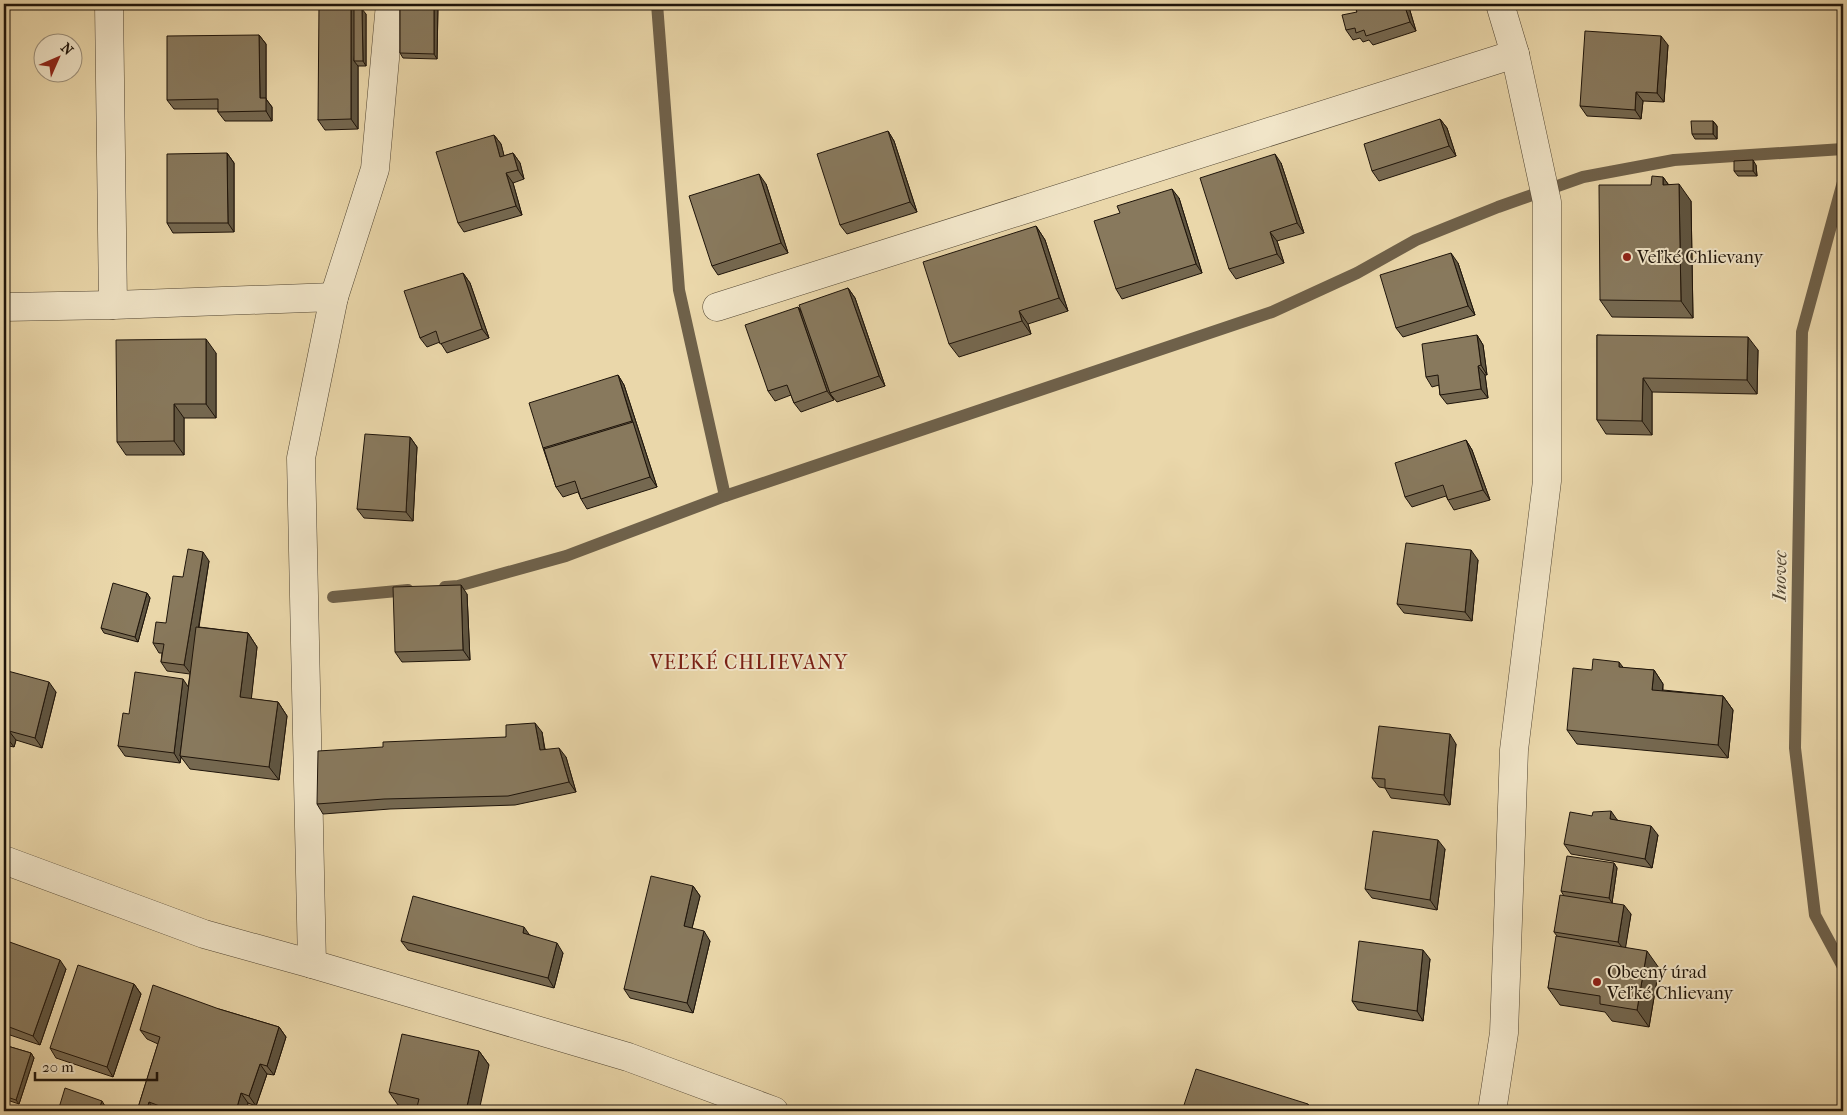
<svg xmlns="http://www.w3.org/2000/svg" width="1847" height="1115" viewBox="0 0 1847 1115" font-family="'IM FELL French Canon',serif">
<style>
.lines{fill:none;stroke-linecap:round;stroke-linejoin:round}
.stream{stroke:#6f614a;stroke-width:12}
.minor-casing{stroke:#514532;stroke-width:29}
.tertiary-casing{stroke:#514532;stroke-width:29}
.minor{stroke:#f1e5c8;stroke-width:28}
.tertiary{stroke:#f1e5c8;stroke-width:28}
.wall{fill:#756850;stroke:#1e140a}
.shaded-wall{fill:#5f5541;stroke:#1e140a}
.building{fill:#88795d;stroke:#1e140a}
.poi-dot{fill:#8f2418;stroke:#f1e5c8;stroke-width:2}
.labels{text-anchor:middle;stroke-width:4;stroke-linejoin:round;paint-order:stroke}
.poi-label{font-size:18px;fill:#1e140a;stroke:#f1e5c8;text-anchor:start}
.water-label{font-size:19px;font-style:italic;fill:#544834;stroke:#f1e5c8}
.quarter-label{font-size:20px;letter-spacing:1px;fill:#7a1f14;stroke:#f1e5c8}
</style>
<rect width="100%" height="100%" fill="#ead7aa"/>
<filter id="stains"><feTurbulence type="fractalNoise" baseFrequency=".004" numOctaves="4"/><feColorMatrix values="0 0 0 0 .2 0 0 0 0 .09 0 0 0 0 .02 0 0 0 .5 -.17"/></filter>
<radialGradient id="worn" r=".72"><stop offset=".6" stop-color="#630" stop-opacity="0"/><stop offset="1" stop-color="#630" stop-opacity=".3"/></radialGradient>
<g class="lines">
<!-- stream -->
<g class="stream">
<polyline points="657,4 679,290 725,496"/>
<polyline points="1843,182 1802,332 1795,748 1815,915 1843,967"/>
<polyline points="445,587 458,586 566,556 725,496 1272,312 1357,273 1416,240 1498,207 1583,177 1674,160 1843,149"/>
<polyline points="333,597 408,590"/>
</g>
<!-- minor casing -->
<g class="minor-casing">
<g id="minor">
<polyline points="109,4 113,305"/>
<polyline points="4,307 113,305 334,297"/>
<polyline points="717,307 1515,54"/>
<polyline points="312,964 301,458 334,297 375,169 390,4"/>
</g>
</g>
<!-- tertiary casing -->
<g class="tertiary-casing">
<g id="tertiary">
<polyline points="4,860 204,934 312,964 628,1057 774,1111"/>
<polyline points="1492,1111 1504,1033 1514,750 1547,481 1547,202 1515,54 1500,4"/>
</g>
</g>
<!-- minor -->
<use href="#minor" class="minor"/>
<!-- tertiary -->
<use href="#tertiary" class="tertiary"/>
</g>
<!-- wall -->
<g class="wall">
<polygon points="400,4 438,4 437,59 403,58 400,53"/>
<polygon points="1354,4 1408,4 1416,31 1373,45 1369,40 1363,42 1360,38 1353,40 1346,30 1357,12"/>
<polygon points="358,9 366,14 366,66 358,66 358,129 325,130 318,120"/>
<polygon points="259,35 266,44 266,99 272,107 272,121 225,121 218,112 218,109 174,109 167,100"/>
<polygon points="1668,45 1664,102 1643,101 1641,119 1587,116 1580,106"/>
<polygon points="1440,119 1447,128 1456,156 1379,181 1372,171"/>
<polygon points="1713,121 1717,126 1717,139 1695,139 1692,134"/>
<polygon points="888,131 894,141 917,212 847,234 840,225"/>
<polygon points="494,135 501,144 504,156 513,153 520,163 524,179 513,183 522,215 464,232 458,223"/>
<polygon points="227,153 234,163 234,232 173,233 167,223"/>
<polygon points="1281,163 1304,233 1277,241 1284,263 1236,279 1229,269"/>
<polygon points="1756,165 1757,176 1738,176 1734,171"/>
<polygon points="1663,177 1668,184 1691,201 1693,318 1612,317 1600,300 1651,185"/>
<polygon points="766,184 788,253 718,275 712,266"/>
<polygon points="1179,198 1202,273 1122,299 1116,289"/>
<polygon points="1036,226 1045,240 1068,311 1028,324 1031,334 959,357 949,344"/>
<polygon points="1458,263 1475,315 1403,337 1396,328"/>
<polygon points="463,273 470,283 489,338 447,353 440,342 427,347 420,338"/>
<polygon points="848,288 855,298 885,386 837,402 832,396 834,400 801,412 794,403 791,395 775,401 768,391 798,307 802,312"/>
<polygon points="1477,335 1483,345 1487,375 1485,375 1488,398 1447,404 1440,395 1439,385 1432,387 1426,377"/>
<polygon points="1597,335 1758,350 1757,394 1652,392 1652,435 1606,434 1597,420"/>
<polygon points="216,353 216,418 184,418 184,455 126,455 117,442"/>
<polygon points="618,375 624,385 657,487 587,509 581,499 578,492 563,497 556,487 543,448"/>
<polygon points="410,437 417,447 413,521 364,518 357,509"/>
<polygon points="1466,440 1472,450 1490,500 1454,510 1448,500 1446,496 1412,507 1405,497"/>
<polygon points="1478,560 1472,621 1404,613 1397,604"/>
<polygon points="209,561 199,627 248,633 257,647 251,699 278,702 287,716 279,780 190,769 181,757 180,763 125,756 118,746 129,714 188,687 190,674 167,671 161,662 162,653 159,653 153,643"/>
<polygon points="147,593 150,598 138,642 104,633 101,628"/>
<polygon points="467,594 470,660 402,662 395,652"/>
<polygon points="1623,668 1654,670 1663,684 1663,690 1723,696 1733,710 1728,758 1577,744 1567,730"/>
<polygon points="4,670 56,692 42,748 16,740 14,747 4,745"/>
<polygon points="542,732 545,749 566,757 576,792 515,805 390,809 323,814 317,804 506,737"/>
<polygon points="1456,744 1450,805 1391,798 1385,788 1379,787 1372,778"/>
<polygon points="1617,820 1658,835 1652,868 1571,854 1564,844"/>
<polygon points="1445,849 1437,910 1372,898 1365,889"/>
<polygon points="1614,863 1617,868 1612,903 1631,914 1625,948 1659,968 1649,1027 1612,1021 1605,1012 1560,1005 1548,988 1557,936 1554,932 1564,896 1561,891"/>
<polygon points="693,886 700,896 692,928 710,941 693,1013 630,998 624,989"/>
<polygon points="530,935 563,953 554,988 408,950 401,941"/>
<polygon points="4,940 66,969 40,1045 4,1033"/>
<polygon points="1430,959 1423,1021 1358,1010 1352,1001"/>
<polygon points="134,984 141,994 113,1077 56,1058 50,1048"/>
<polygon points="219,1009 279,1027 286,1037 274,1075 267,1074 256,1106 248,1103 246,1111 137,1111 158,1044 147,1039 140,1030"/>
<polygon points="4,1045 31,1053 34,1058 19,1104 4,1099"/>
<polygon points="479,1051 489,1065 416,1110 398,1105 389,1092"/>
</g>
<!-- shaded-wall -->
<g class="shaded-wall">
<polygon points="351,4 359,4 354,61 358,66 358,129 351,119"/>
<polygon points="434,4 438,4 437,59 434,54"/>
<polygon points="1404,4 1408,4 1416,31 1410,22"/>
<polygon points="362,9 366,14 366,66 363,61"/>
<polygon points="259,35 266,44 266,99 272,107 272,121 266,111 260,98"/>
<polygon points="1661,36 1668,45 1664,102 1657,93"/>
<polygon points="1636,92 1643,101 1641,119 1635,110"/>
<polygon points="1440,119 1447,128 1456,156 1449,146"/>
<polygon points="1713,121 1717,126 1717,139 1713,134"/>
<polygon points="888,131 894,141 917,212 910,202"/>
<polygon points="494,135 501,144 507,167 500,157"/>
<polygon points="227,153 234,163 234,232 228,223"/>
<polygon points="513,153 520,163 524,179 518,170"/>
<polygon points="1275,154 1281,163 1304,233 1297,223"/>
<polygon points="1753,160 1756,165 1757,176 1753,171"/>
<polygon points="506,173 513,183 522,215 516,206"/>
<polygon points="759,174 766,184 788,253 781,243"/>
<polygon points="1663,177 1675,194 1663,185"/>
<polygon points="1679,184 1691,201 1693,318 1681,301"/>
<polygon points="1172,189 1179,198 1202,273 1196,264"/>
<polygon points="1036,226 1045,240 1068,311 1059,298"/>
<polygon points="1270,232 1277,241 1284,263 1277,254"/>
<polygon points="1451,253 1458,263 1475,315 1468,306"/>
<polygon points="463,273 470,283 489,338 482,329"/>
<polygon points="848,288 855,298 885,386 879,376"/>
<polygon points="798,307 804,316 830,393 834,400 827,391"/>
<polygon points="1019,311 1028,324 1031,334 1022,321"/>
<polygon points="1477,335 1483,345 1487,375 1481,365"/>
<polygon points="1748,337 1758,350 1757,394 1747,380"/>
<polygon points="206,339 216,353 216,418 206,404"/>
<polygon points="1478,366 1485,375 1488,398 1481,389"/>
<polygon points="618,375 624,385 657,487 650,477"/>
<polygon points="1643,378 1652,392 1652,435 1642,421"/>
<polygon points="174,404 184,418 184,455 174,441"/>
<polygon points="410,437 417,447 413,521 406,512"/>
<polygon points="1466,440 1472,450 1490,500 1483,490"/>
<polygon points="1471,550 1478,560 1472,621 1465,612"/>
<polygon points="203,552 209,561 191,674 184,665"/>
<polygon points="461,585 467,594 470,660 463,650"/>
<polygon points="147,593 150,598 138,642 135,637"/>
<polygon points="248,633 257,647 250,711 240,697"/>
<polygon points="1619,662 1629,675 1619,667"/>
<polygon points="1654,670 1663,684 1661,703 1652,690"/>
<polygon points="183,679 189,688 180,756 181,757 180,763 174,753"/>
<polygon points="49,682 56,692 42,748 35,738"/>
<polygon points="1723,696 1733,710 1728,758 1718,745"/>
<polygon points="278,702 287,716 279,780 269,767"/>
<polygon points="535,723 542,732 546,760 540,750"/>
<polygon points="9,731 16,740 14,747 7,738"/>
<polygon points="1450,734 1456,744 1450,805 1444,795"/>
<polygon points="559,748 566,757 576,792 569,782"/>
<polygon points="1611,811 1618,821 1610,819"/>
<polygon points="1651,826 1658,835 1652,868 1645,859"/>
<polygon points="1438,840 1445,849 1437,910 1430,900"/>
<polygon points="1614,863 1617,868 1612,903 1609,898"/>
<polygon points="693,886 700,896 690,936 684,926"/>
<polygon points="1624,905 1631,914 1625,951 1618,942"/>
<polygon points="524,927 531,937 523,933"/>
<polygon points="704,931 710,941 693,1013 687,1003"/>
<polygon points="557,943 563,953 554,988 548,978"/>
<polygon points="1423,950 1430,959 1423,1021 1417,1011"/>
<polygon points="1647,951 1659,968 1649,1027 1637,1010"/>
<polygon points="60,960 66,969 40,1045 33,1036"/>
<polygon points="134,984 141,994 113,1077 107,1067"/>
<polygon points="279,1027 286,1037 274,1075 267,1066"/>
<polygon points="479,1051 489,1065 479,1111 466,1111"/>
<polygon points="31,1053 34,1058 19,1104 16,1100"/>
<polygon points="260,1064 267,1074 256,1106 249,1096"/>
<polygon points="241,1093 248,1103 246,1111 236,1111"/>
<polygon points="102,1101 105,1106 103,1111 98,1111"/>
<polygon points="149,1102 155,1111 146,1111"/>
<polygon points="1308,1104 1314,1111 1306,1111"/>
</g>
<!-- building -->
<g class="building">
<polygon points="319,4 351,4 351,119 318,120"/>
<polygon points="400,4 434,4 434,54 400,53"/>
<polygon points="1354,4 1404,4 1410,22 1366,36 1364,30 1356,33 1355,28 1346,30 1342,15 1357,12"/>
<polygon points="354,9 362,9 363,61 354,61"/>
<polygon points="1585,31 1661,36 1657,93 1636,92 1635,110 1580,106"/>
<polygon points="259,35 260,98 266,98 266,111 218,112 218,99 167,100 167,36"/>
<polygon points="1440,119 1449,146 1372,171 1364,144"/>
<polygon points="1691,121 1713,121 1713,134 1692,134"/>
<polygon points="888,131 910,202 840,225 817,154"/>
<polygon points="494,135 500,157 513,153 518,170 506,173 516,206 458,223 436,152"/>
<polygon points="227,153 228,223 167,223 167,154"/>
<polygon points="1275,154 1297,223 1270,232 1277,254 1229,269 1200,178"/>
<polygon points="1753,160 1753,171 1734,171 1734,161"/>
<polygon points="759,174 781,243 712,266 689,196"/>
<polygon points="1652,176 1663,177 1663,185 1679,184 1681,301 1600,300 1599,185 1651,185"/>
<polygon points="1172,189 1196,264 1116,289 1094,221 1120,213 1117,206"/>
<polygon points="1036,226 1059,298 1019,311 1022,321 949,344 923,262"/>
<polygon points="1451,253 1468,306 1396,328 1380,275"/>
<polygon points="463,273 482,329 440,344 436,331 420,338 404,291"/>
<polygon points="848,288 879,376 830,393 799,305"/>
<polygon points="798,307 827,391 794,403 787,385 768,391 745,325"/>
<polygon points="1477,335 1481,365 1478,366 1481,389 1440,395 1438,375 1426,377 1422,344"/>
<polygon points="1597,335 1748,337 1747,380 1643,378 1642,421 1597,420"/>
<polygon points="206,339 206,404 174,404 174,441 117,442 116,340"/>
<polygon points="618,375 632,421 543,448 529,403"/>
<polygon points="633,422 650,477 581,499 575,481 556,487 544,449"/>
<polygon points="365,434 410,437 406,512 357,509"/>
<polygon points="1466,440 1483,490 1448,500 1443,485 1405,497 1395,463"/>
<polygon points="1406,543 1471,550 1465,612 1397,604"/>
<polygon points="188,549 203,552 184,665 161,662 164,644 153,643 156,622 166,623 173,576 183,577"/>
<polygon points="113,583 147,593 135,637 101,628"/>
<polygon points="461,585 463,650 395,652 393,587"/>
<polygon points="196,627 248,633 240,697 278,702 269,767 180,756"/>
<polygon points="1593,659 1619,662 1619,667 1654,670 1652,690 1723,696 1718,745 1567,730 1573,668 1592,670"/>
<polygon points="4,670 49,682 35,738 9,731 7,738 4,737"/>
<polygon points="135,672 183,679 174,753 118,746 123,713 129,714"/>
<polygon points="535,723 540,750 559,748 569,782 508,796 384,799 317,804 318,751 383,747 383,742 506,737 506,725"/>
<polygon points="1379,726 1450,734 1444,795 1385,788 1385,779 1372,778"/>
<polygon points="1611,811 1610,819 1651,826 1645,859 1564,844 1570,812 1592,816 1593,812"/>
<polygon points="1373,831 1438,840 1430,900 1365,889"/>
<polygon points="1567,856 1614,863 1609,898 1561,891"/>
<polygon points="651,876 693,886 684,926 704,931 687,1003 624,989"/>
<polygon points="1560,895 1624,905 1618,942 1554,932"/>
<polygon points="413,896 524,927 523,933 557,943 548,978 401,941"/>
<polygon points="1556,936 1647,951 1637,1010 1600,1004 1600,996 1548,988"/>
<polygon points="4,940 60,960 33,1036 4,1025 4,1001 5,996 4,996"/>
<polygon points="1359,941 1423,950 1417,1011 1352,1001"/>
<polygon points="78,965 134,984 107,1067 50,1048"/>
<polygon points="153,985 219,1009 279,1027 267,1066 260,1064 249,1096 241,1093 236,1111 173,1111 149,1102 146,1111 137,1111 160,1037 140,1030"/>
<polygon points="402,1034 479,1051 466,1111 416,1111 419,1099 389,1092"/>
<polygon points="4,1045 31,1053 16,1100 4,1096"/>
<polygon points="1196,1069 1308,1104 1306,1111 1182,1111"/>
<polygon points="65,1088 102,1101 98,1111 58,1111"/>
</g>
<!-- markers -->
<g class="poi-dot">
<circle cx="1627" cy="257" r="5"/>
<circle cx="1597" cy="982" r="5"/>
</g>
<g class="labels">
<!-- poi labels -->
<g class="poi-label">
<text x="1637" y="263">Veľké Chlievany</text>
<text x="1607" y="978">Obecný úrad<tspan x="1607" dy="21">Veľké Chlievany</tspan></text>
</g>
<!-- water labels -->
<g class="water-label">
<text transform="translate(1779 576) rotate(-89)" y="7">Inovec</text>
</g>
<!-- quarter labels -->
<g class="quarter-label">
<text x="749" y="669">VEĽKÉ CHLIEVANY</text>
</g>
</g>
<!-- margin -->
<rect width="1847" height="1115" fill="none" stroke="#ead7aa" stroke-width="20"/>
<rect x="5" y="5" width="1837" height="1105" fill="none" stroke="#1e140a" stroke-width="2.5"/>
<rect x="10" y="10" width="1827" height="1095" fill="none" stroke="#1e140a"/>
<!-- north arrow -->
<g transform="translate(58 58) rotate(45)"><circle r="24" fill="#f1e5c8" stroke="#9d917c"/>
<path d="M0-4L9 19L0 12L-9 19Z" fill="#8f2418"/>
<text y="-8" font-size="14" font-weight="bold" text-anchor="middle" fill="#1e140a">N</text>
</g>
<!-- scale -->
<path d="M35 1072v8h122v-8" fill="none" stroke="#1e140a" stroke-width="2.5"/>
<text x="42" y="1072" font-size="15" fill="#1e140a" stroke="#f1e5c8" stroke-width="4" paint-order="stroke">20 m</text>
<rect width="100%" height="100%" filter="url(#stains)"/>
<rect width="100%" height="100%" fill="url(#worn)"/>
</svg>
